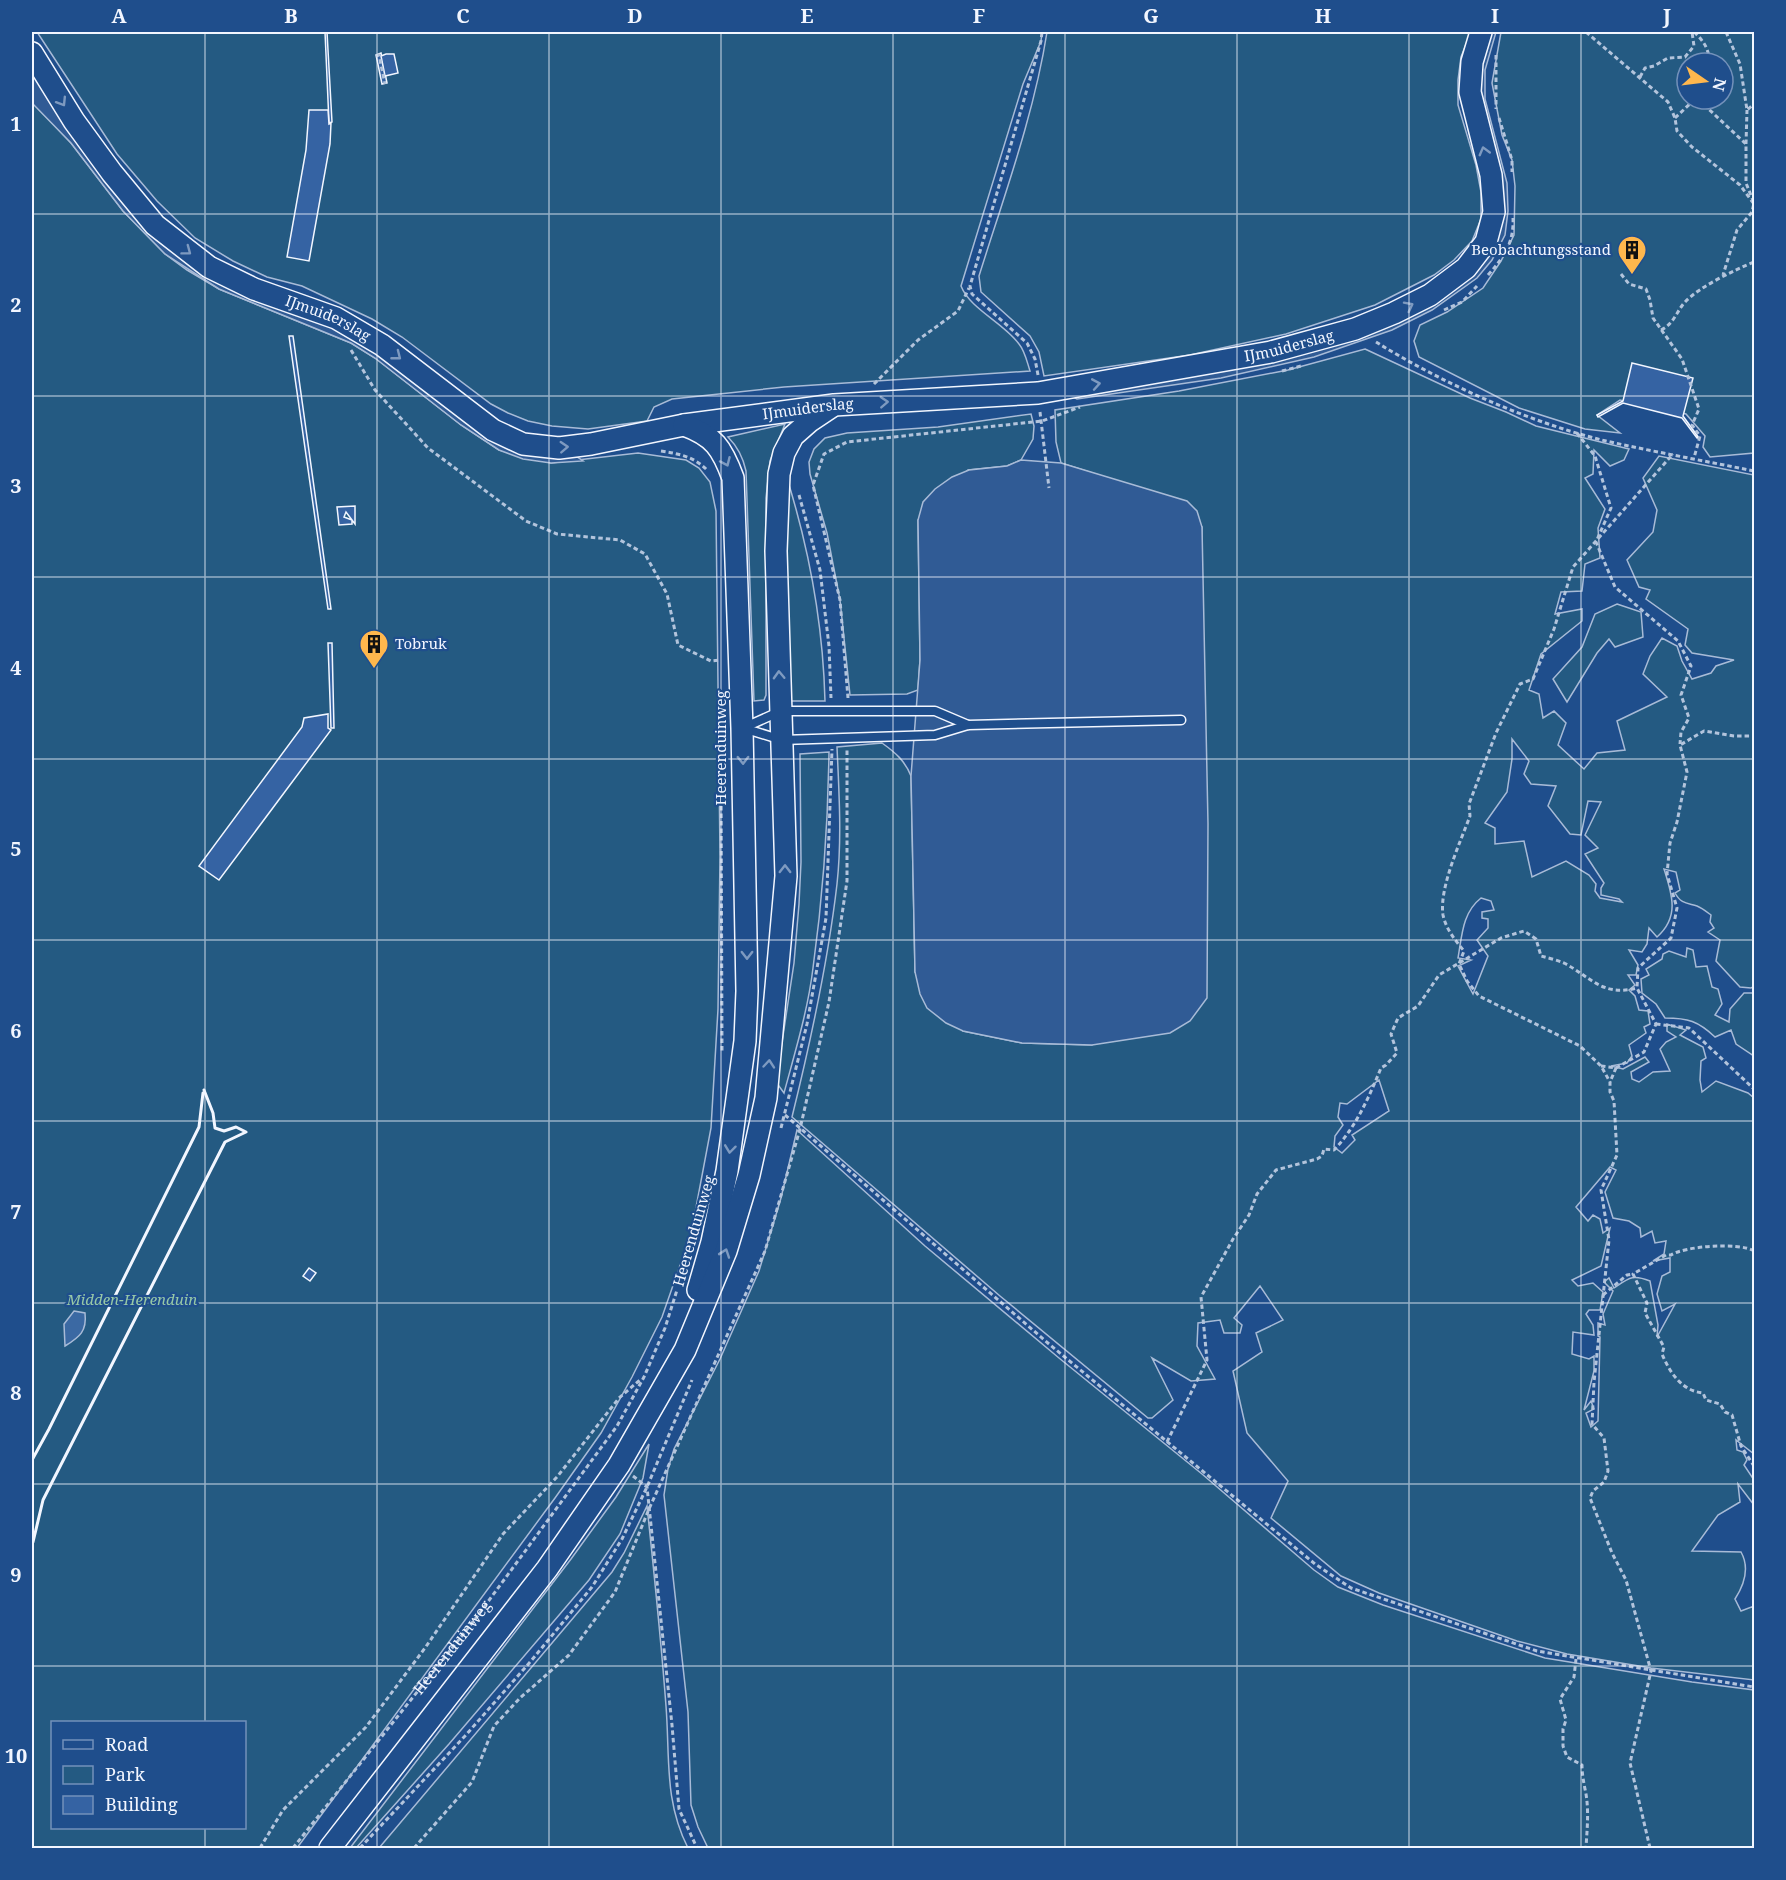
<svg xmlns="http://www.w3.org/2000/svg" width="1786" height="1880" viewBox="0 0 1786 1880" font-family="'Noto Serif',serif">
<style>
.green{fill:#245a82;stroke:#a8bbd7;stroke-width:1.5;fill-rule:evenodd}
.parking{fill:#305b95;stroke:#a8bbd7;stroke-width:1.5}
.water{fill:#3b69a3;stroke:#a8bbd7;stroke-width:1.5}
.building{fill:#3563a3;stroke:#f2f6ff;stroke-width:1.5}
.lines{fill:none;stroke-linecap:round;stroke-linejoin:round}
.service-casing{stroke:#f2f6ff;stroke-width:11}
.tertiary-casing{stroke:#f2f6ff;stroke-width:24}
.path{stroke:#b3c4dc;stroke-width:3;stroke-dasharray:4.5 3;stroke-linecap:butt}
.service{stroke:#1f4e8c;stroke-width:8}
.tertiary{stroke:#1f4e8c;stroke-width:21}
.wall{stroke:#f2f6ff;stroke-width:3}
.oneway{stroke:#7e9ac0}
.grid{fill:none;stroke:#f2f6ff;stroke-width:1.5;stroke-opacity:0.55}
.labels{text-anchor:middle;stroke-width:4.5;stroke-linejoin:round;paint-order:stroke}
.poi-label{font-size:15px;fill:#f2f6ff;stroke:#1f4e8c;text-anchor:end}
.street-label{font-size:15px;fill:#f2f6ff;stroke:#1f4e8c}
.park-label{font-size:15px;font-style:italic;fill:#97c8a6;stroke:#1f4e8c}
.neatline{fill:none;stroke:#f2f6ff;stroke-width:2}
.grid-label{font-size:20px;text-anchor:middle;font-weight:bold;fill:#f2f6ff}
</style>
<rect width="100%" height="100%" fill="#1f4e8c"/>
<!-- green -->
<g class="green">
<path d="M37,32H1042L1041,41L1023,84L961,286C970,309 1004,323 1019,344C1025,351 1027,362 1030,371L784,387L672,399L654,407L647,421L588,429L552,426L528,421L508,413L491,404L402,337L372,319L302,286L267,277L233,261L195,238L157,201L117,154Z"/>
<path d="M1047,32H1471L1461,57L1458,80V105L1476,165L1481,192V219L1472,241L1454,260L1434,275L1375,305L1286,334L1190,355L1044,376L1039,352L1030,336L981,292L979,276C1004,196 1034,115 1047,32Z"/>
<path d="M1501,32H1754V453L1710,457L1703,447L1705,436L1686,414L1620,400L1597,415L1620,433L1585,429L1519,408L1419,357L1414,341L1420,325L1447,312L1483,288L1501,261L1514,235L1515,186L1512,160L1502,135L1492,83ZM1687,63H1723V99H1687Z"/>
<path d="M32,102L71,143L123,211L165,254L187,270L219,289L351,343L375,358L461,425L499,450L551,463L638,453L686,460L699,468L710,482L716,511L720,856L718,1009L711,1128L691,1234L662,1317L632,1377L601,1433L555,1498L297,1848H32ZM52,1722H244V1828H52Z"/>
<path d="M1365,349L1470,398L1506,412L1536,426L1629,449L1624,460L1610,466L1594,450L1593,474L1585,478L1605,509L1598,528L1600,558L1585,564L1582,591L1561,592L1555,614L1582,609V621L1541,654L1529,690L1539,694L1543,718L1554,711L1566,723L1558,745L1584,769L1597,753L1625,750L1617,721L1667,697L1643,674L1650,656L1662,638L1677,646L1682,661L1692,679L1711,673L1716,666L1734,660L1692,653L1685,645L1688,629L1646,599L1650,590L1639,587L1627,560L1653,532L1657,510L1643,478L1659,456L1754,475V986L1751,988L1740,987L1716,961L1720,940L1708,932L1714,928L1710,922L1711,915C1707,912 1702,908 1697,906C1687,903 1681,904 1675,893L1680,890L1676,872L1664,869C1672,894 1680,917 1657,937L1649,928L1647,944L1642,952L1629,950L1638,965L1636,975H1628L1635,985L1629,990L1635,996L1639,1010L1648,1011L1650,1024L1644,1027L1646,1033L1629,1045L1632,1056L1627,1063L1611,1066L1623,1069L1645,1057L1649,1062L1631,1072L1632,1079L1639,1082L1653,1072L1670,1071L1660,1049L1666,1042L1676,1037L1667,1031V1024L1686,1030L1680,1035L1703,1047L1706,1058L1701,1061L1700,1080L1702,1092L1716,1081L1748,1093L1754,1098V1454L1736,1440L1737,1450L1743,1452L1747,1460L1744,1465L1754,1480V1505L1738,1484L1740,1502L1718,1515L1692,1551L1741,1552C1750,1568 1744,1585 1735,1599L1741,1611L1754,1606V1680L1651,1668L1567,1654L1517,1641L1379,1593L1341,1576L1271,1518L1288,1481L1247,1433L1233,1371L1262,1352L1256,1333L1283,1320L1260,1286L1234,1318L1242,1325L1240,1333H1224L1220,1320L1198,1323L1197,1346L1215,1379L1191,1381L1152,1358L1173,1400L1152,1418H1148L1000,1296L792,1117C811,1040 828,962 837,884C842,839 839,792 837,747L882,743C896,753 905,761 911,776L915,972L963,1031L1022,1043L1092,1045L1202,596V527L1111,479L1061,463L1056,442L1055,410L1179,391L1288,370ZM1512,739L1529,761L1524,774L1531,784L1556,786L1548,806L1570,834L1581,835L1588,801L1601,802L1585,835L1598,848L1585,854L1604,883L1601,888V895L1619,899L1622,902L1600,898L1595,891L1596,884L1589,875L1566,861L1532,877L1524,841L1495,844V828L1485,823L1507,792L1512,759ZM1481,898L1491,901L1494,910L1482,912V918L1488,919V928L1477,940L1488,956L1473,994L1458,966L1471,960L1458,958C1462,936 1462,913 1481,898ZM1379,1080L1389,1111L1352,1135L1355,1140L1342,1153L1334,1147L1335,1136L1343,1125L1338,1117L1340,1103L1347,1104ZM1610,1167L1616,1170L1605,1192L1613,1218L1629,1221L1640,1228L1641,1237L1652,1231L1655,1243L1666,1241L1664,1254L1653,1261L1670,1258V1272L1662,1276L1657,1294L1662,1311L1675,1304L1657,1337L1658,1325L1650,1281C1632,1274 1629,1278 1614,1288L1609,1278L1604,1282L1613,1291L1603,1314L1605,1325L1598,1323V1336L1600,1337L1598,1421L1591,1427L1586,1413L1594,1409L1591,1401L1584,1410L1594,1371V1356L1589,1359L1572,1354L1573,1332L1594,1335L1593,1325L1586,1314L1589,1310H1600L1603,1292L1593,1283L1578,1286L1572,1280L1601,1266L1610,1228L1603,1233L1600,1219L1593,1215L1588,1221L1576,1207Z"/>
<polygon points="1031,414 1034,426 1033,439 1021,460 1007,466 968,470 918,520 920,660 918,690 907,694 850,695 840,600 827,533 810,474 809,462 814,449 825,438 847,433 938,427"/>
<path d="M785,424L770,461L766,498V695L764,700L754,701L746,471C743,457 738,447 728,437Z"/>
<path d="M786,475C809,548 823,624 825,701H790L785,498Z"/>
<polygon points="1617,604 1641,612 1643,637 1615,647 1609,639 1597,653 1567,702 1553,679 1582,647 1595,614"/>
<path d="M829,752C828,824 823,896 813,968C808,1010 795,1052 784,1093L776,1082L794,963L799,904L801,862L800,754Z"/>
<path d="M1687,948L1693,950L1696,967L1707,966L1712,987L1718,989L1722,1004L1715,1015L1729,1022L1730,1009L1744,993H1754V1056L1736,1044L1731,1030L1715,1037C1698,1021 1688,1018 1665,1018L1656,1004L1642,993L1641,979L1649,975L1646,969L1662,959L1663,954L1669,951L1686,957Z"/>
<polygon points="797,1130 925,1246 1059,1358 1202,1474 1314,1570 1338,1587 1383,1605 1545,1658 1692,1682 1754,1690 1754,1848 708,1848 698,1827 691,1805 688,1712 664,1495 668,1469 674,1449 720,1359 759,1271 781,1198"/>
<polygon points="649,1444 643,1478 620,1534 589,1580 449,1744 356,1848 350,1848 571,1559 616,1497"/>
<path d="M647,1506C654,1572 661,1639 666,1706C670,1757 664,1801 688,1848H379L612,1572L624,1553Z"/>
</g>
<!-- parking -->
<g class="parking">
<polygon points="1489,32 1496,32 1485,70 1485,99 1507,183 1508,211 1505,235 1492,260 1477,278 1432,310 1392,330 1314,357 1221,378 1077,399 1062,392 1292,353 1486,255 1477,80"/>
<polygon points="32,62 165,241 329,321 484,428 570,452 583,461 551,463 523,459 499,450 461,425 375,358 351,343 219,289 165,254 123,211 71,143 33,104"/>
<polygon points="1021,460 1061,463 1187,501 1197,511 1202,527 1208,824 1207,998 1190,1021 1170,1033 1092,1045 1022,1043 963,1031 946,1023 927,1008 920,994 915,972 911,776 920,660 918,520 923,502 935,489 952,477 969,470 1007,466"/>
</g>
<!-- water -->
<path class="water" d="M74,1311L85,1313C87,1331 80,1337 65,1346L64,1324Z"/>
<!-- building -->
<g class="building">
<polygon points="325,32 327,32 332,122 329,123"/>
<polygon points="381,53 387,83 382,84 376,55"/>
<polygon points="386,54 394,54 398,73 385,76 381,56"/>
<polygon points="309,110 328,110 329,124 331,123 330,144 309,261 287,257 306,150"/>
<polygon points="289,336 293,336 331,609 328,609"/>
<polygon points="1632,363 1693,378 1683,416 1699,438 1697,438 1682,418 1623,403 1598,417 1597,415 1623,401"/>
<polygon points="355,506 355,524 346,512 344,517 352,520 352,524 339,525 337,507"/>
<polygon points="328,643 332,643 334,728 331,728"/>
<polygon points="328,714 328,728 331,730 219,880 199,866 302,727 304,718"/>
<polygon points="309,1268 316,1273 310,1281 303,1276"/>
</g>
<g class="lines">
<!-- service casing -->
<g class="service-casing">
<g id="service">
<polyline points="743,728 782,740 935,735 968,725 1181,720"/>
<polyline points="743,728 781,711 935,711 968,725"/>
</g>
</g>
<!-- tertiary casing -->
<g class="tertiary-casing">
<g id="tertiary">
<path id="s2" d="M32,53L74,121L112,173L155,225L209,267L254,289L336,318L382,345L493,430L523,444L559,448L591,444L684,425L834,405L1038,393L1271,352L1355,329L1394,313L1430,295L1466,268L1486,242L1494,212L1491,175L1470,92L1472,62L1481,32"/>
<path d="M684,425C714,436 722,448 733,478L742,728L747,991L745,1041L727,1171L712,1242L698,1290"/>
<polyline points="330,1848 547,1569 619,1465 685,1350 726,1251 749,1175 766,1098 786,876 776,551 779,474 784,453 793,436 810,421 831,407"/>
</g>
</g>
<!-- path -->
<g class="path">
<polyline points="1586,32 1668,102 1675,118 1677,131 1692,147 1740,185 1754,204"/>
<path d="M1694,32C1703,40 1710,50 1709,63"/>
<polyline points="1726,32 1740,64 1747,110 1754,104"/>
<polyline points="1496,55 1496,109"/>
<polyline points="376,56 379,55 385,84"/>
<polyline points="1640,77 1645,68 1654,66 1668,58 1685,57 1694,46 1692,32"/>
<polyline points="1700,99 1700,101 1746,144 1746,183 1754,203 1752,212 1737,230 1723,275"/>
<polyline points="1499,118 1512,160 1512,172"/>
<polyline points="1675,118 1695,99"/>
<polyline points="1746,144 1747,110"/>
<polyline points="1621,274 1629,284 1646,289 1650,300 1653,318 1682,359 1699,409 1692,425 1700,436 1694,458"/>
<path d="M1488,275C1504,257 1514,243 1513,218"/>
<polyline points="1444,310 1462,302 1477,286"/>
<path d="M1661,330C1674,324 1676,312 1685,302C1700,286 1735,270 1754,262"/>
<path d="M1376,342C1444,384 1528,422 1606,441C1655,452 1705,461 1754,471"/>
<polyline points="351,350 375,390 428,448 526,521 557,534 620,540 645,554 667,594 678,645 711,661 721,660"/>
<polyline points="1282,371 1301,366"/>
<polyline points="1038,375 1035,359 1027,343 972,294 970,286 1041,41 1042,32"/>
<polyline points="874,384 918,340 958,311 969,288"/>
<polyline points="1040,412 1049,488"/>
<polyline points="1577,433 1595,456 1611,508 1596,542 1615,587 1678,641 1691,666 1681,695 1689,718 1681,732 1680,744"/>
<path d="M661,451C680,454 695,457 708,471"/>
<polyline points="799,495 820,570 829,646 831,698"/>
<polyline points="848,698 840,600 813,485 824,454 847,442 1042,421 1080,407"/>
<polyline points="721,776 722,1052"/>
<polyline points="1656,1024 1689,1028 1754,1089"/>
<polyline points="1601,1066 1616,1068 1610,1082"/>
<polyline points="1616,1068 1644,1052 1656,1024 1637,988 1638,968 1671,938 1677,908 1667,874 1670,843 1677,822 1687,772 1680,745 1704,731 1734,736 1754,736"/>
<polyline points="785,1115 1049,1344 1315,1564 1351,1588 1537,1651 1754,1687"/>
<polyline points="781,1128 807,1024 826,918 832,749"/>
<path d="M1754,1251C1740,1242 1685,1246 1671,1255H1666L1633,1274L1647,1303L1645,1313L1664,1347L1662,1354C1670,1373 1682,1391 1703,1393L1706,1400L1720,1404L1725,1412L1732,1415L1741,1446L1754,1466"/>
<polyline points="1603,1295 1627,1275 1633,1274"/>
<path d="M1167,1442L1207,1360L1201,1297L1233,1239L1249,1215L1257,1194L1276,1170L1317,1159L1322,1156L1324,1149L1334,1150C1356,1127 1369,1097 1381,1068L1386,1065L1397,1053L1391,1034L1398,1018L1418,1006L1439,975L1501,938L1524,931L1536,939L1541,956C1548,958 1557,960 1564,963C1591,977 1602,997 1637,988"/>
<polyline points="633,1476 647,1487 672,1725 679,1809 697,1848"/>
<path d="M1576,1659L1574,1677L1560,1699L1566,1720L1563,1729V1746L1567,1757L1582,1765C1582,1775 1584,1784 1586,1794C1589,1812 1587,1830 1586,1848"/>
<polyline points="260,1848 283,1810 366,1727 425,1648 503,1534 557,1477 619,1398 641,1379"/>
<path id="s1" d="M293,1848L476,1618L617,1426L644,1377L665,1328L677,1290"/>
<polyline points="360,1848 465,1736 531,1661 592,1587 622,1539 647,1487 692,1380"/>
<polyline points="414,1848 472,1782 494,1726 520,1698 569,1655 615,1592 649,1509 765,1251 800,1129 829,1002 847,881 847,750"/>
<path d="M1650,1848L1630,1763L1651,1671L1626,1580L1612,1553L1590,1498L1593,1491L1604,1482L1608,1471L1604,1438L1592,1424L1594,1382L1609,1240L1601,1190L1617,1155L1614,1101L1610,1092V1082L1601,1066L1580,1046L1479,996L1467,981L1459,964L1464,951C1455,940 1446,929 1443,915C1439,888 1460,843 1470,816L1469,804L1496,733L1520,684L1533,679L1554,629L1573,567L1673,454"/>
</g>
<!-- service -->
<use href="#service" class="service"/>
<!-- tertiary -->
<use href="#tertiary" class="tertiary"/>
<!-- wall -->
<g class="wall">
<polyline points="32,1460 49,1429 199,1127 203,1093"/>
<polyline points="32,1541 33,1542 43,1500 225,1142 246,1132 236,1127 224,1131 215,1128 213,1113 204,1090"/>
</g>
</g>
<!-- one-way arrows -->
<defs><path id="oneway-chevron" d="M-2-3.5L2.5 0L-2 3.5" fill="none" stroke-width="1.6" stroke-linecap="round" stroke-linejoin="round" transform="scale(1.5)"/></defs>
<g class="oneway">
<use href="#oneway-chevron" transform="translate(62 102) rotate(58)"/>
<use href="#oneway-chevron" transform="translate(1484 151) rotate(-105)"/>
<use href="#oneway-chevron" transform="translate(187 251) rotate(37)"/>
<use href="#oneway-chevron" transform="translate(1409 306) rotate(-27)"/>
<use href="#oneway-chevron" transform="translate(397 356) rotate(38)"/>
<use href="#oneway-chevron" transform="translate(1096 384) rotate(-10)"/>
<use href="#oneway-chevron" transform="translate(884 402) rotate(-3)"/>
<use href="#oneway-chevron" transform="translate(564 447) rotate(-3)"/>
<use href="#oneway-chevron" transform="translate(726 462) rotate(66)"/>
<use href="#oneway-chevron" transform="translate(779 675) rotate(-92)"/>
<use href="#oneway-chevron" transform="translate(743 760) rotate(89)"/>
<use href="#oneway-chevron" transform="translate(785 869) rotate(-90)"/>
<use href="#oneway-chevron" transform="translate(747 955) rotate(90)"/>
<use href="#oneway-chevron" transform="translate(769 1064) rotate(-85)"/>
<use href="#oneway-chevron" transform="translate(730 1149) rotate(97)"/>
<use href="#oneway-chevron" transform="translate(725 1253) rotate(-71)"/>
</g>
<!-- grid -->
<path class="grid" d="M205,32V1722M377,32V1848M549,32V1848M721,32V1848M893,32V1848M1065,32V1848M1237,32V1848M1409,32V1848M1581,32V1848M32,214H1754M32,396H1754M32,577H1754M32,759H1754M32,940H1754M32,1121H1754M32,1303H1754M32,1484H1754M32,1666H1754M205,1828V1848"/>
<!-- icons -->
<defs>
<g id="building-pin" transform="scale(1.5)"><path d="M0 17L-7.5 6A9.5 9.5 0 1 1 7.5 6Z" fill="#ffb74d" stroke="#1f4e8c"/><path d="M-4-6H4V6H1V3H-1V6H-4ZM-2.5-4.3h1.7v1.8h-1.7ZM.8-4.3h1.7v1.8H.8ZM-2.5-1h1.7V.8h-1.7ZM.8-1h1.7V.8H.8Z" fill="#111"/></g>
</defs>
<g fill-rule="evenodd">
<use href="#building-pin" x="1632" y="250"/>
<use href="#building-pin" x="374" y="644"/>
</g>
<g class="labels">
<!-- poi labels -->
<g class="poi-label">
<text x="1611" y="255">Beobachtungsstand</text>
<text x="395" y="649" text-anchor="start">Tobruk</text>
</g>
<!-- street labels -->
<g class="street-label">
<text dy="5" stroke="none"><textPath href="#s2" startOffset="410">IJmuiderslag</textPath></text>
<text dy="5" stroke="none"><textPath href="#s2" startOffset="1418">IJmuiderslag</textPath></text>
<text dy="5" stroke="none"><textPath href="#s2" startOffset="932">IJmuiderslag</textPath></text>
<text transform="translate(721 748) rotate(-90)" y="5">Heerenduinweg</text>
<text transform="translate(694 1231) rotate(-74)" y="5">Heerenduinweg</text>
<text dy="5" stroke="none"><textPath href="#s1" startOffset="256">Heerenduinweg</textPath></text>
</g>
<!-- park labels -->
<g class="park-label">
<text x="132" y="1305">Midden-Herenduin</text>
</g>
</g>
<!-- border -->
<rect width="1786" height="1880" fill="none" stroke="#1f4e8c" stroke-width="66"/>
<!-- legend -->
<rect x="51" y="1721" width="195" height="108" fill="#1f4e8c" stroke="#7391ba" stroke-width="1.5"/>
<rect x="63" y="1740" width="30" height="9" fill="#1f4e8c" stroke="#7391ba" stroke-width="1.5"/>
<text x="105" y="1751" font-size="18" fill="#f2f6ff">Road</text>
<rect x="63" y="1766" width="30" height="18" fill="#245a82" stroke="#7391ba" stroke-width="1.5"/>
<text x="105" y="1781" font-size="18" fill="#f2f6ff">Park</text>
<rect x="63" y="1796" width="30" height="18" fill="#3563a3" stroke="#7391ba" stroke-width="1.5"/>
<text x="105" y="1811" font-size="18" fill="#f2f6ff">Building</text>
<!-- north arrow -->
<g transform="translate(1705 81) rotate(104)"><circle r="28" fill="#1f4e8c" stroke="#7391ba" stroke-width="1.5"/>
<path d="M0-4.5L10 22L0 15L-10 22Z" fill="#ffb74d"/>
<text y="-9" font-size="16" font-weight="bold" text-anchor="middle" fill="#f2f6ff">N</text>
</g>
<rect x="33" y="33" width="1720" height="1814" class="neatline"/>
<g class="grid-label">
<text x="119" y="23">A</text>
<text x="291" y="23">B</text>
<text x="463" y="23">C</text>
<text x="635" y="23">D</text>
<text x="807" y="23">E</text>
<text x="979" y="23">F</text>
<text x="1151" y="23">G</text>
<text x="1323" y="23">H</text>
<text x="1495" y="23">I</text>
<text x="1667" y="23">J</text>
<text x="16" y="131">1</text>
<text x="16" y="312">2</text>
<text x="16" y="493">3</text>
<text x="16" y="675">4</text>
<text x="16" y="856">5</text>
<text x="16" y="1038">6</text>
<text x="16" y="1219">7</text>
<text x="16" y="1400">8</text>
<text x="16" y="1582">9</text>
<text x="16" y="1763">10</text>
</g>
</svg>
